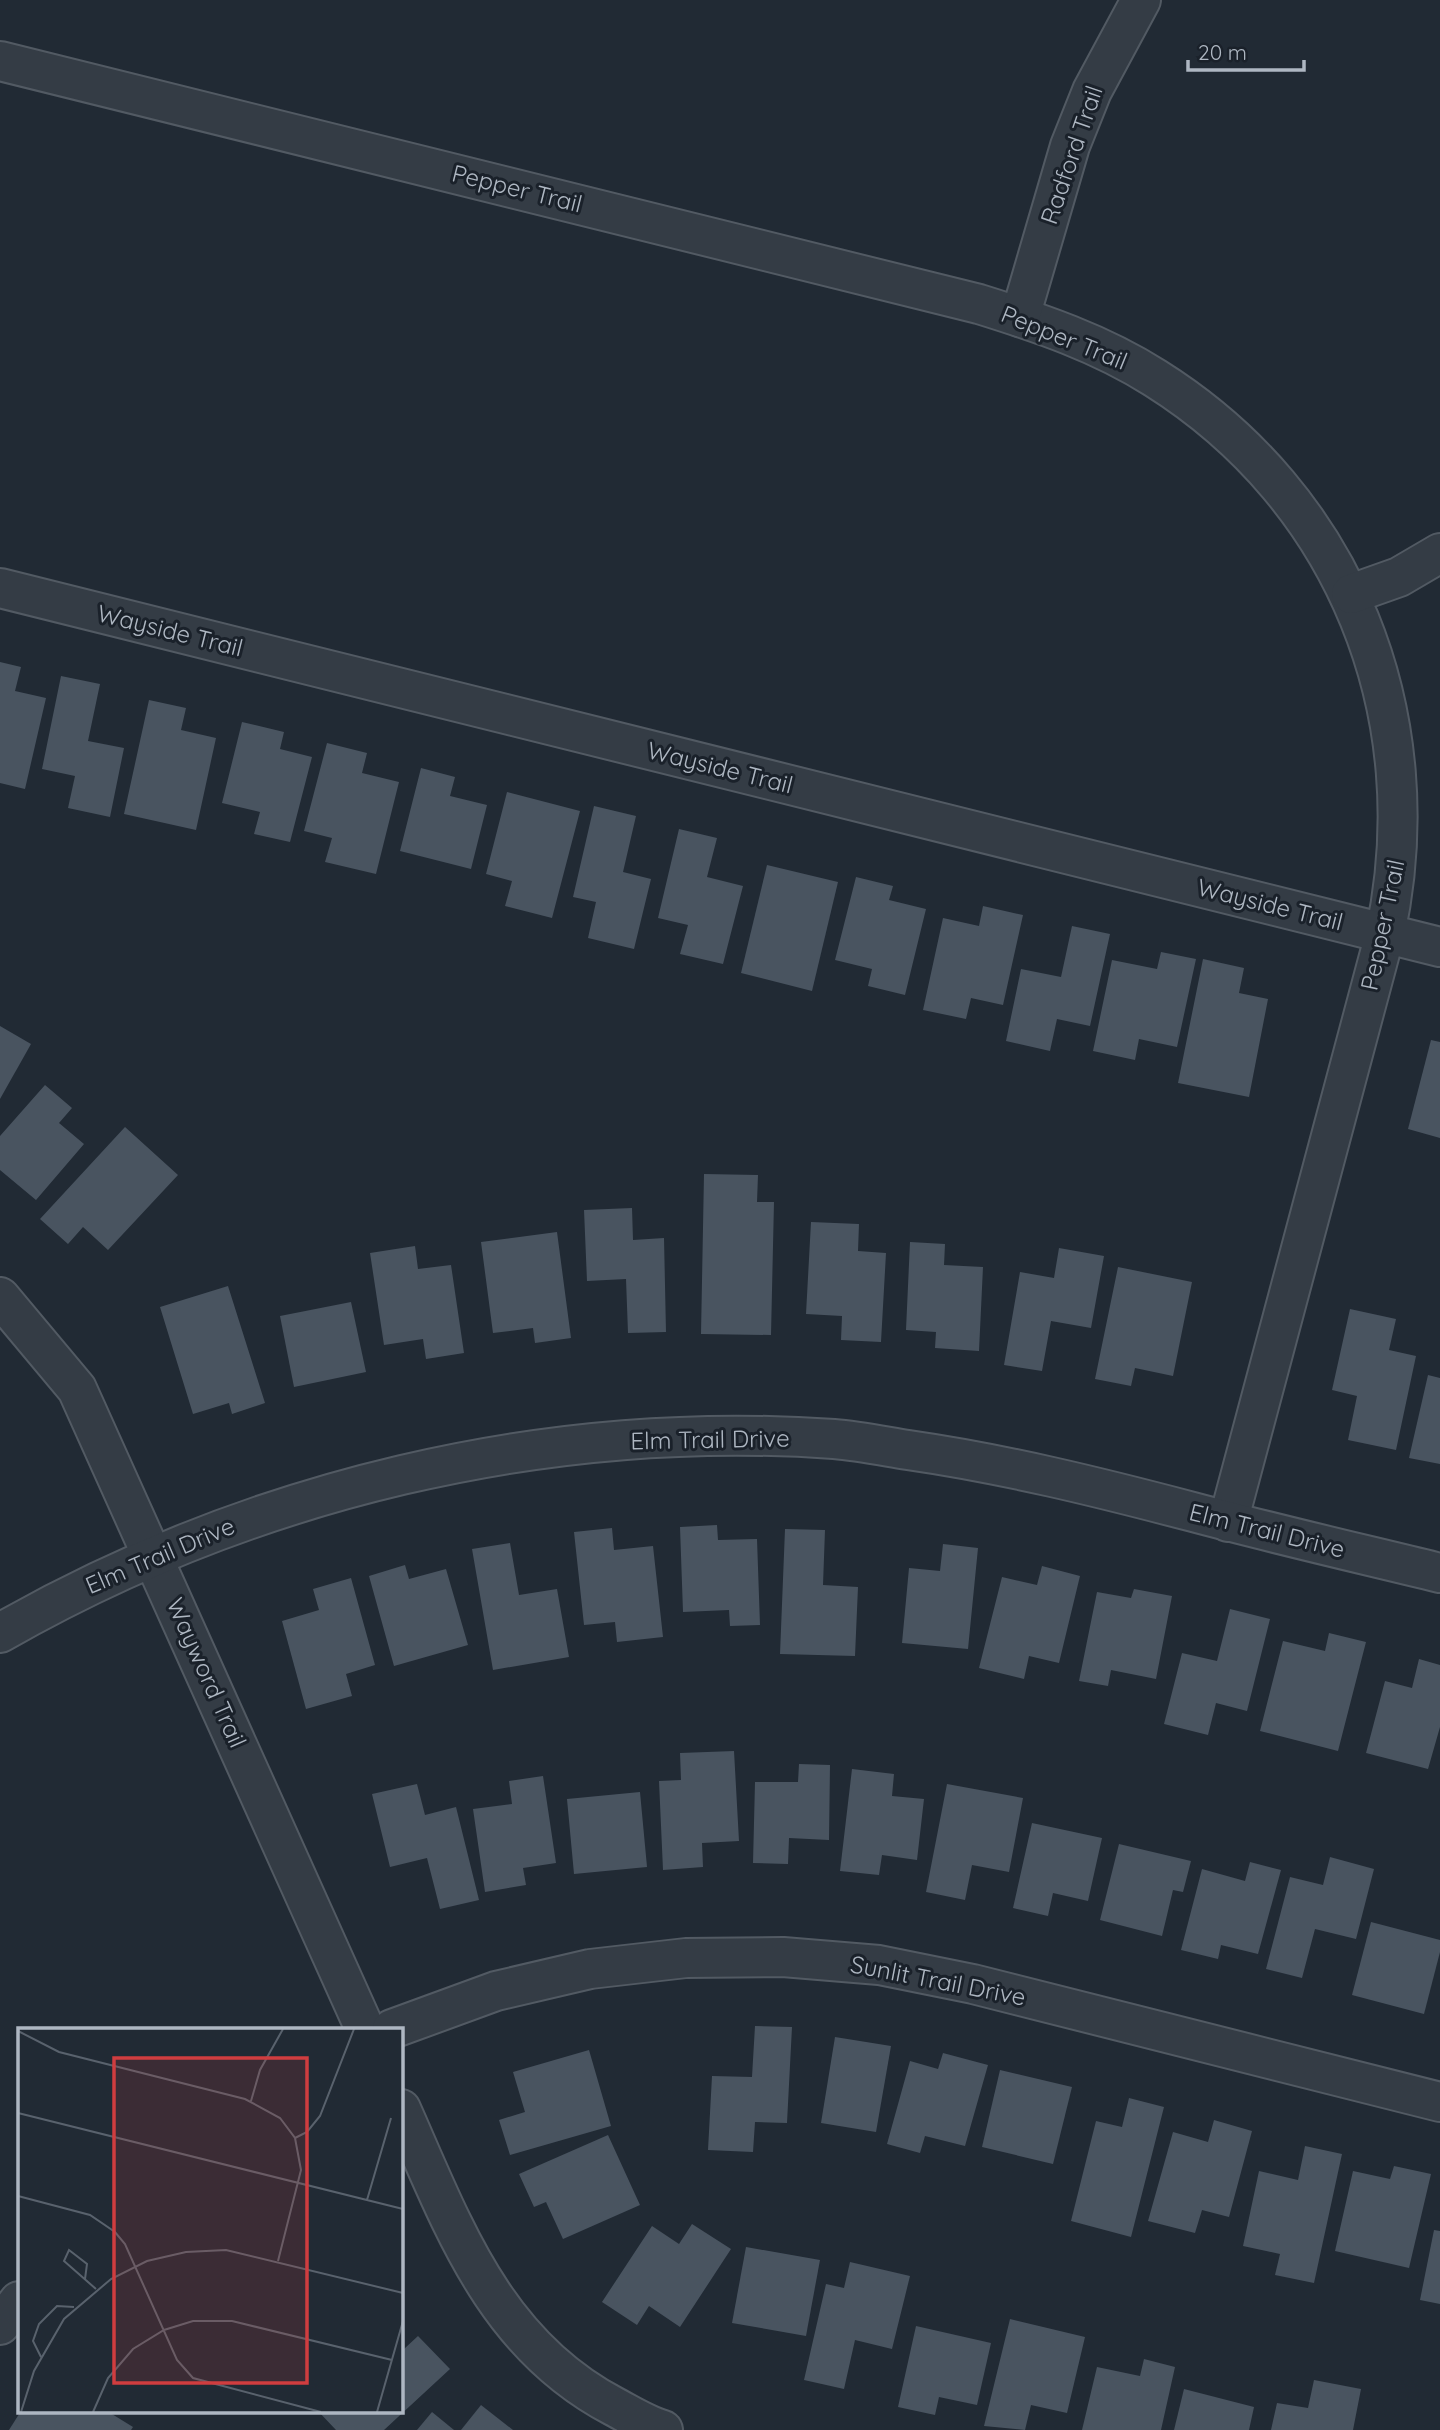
<svg xmlns="http://www.w3.org/2000/svg" width="1440" height="2430" viewBox="0 0 1440 2430" font-family="Quicksand,sans-serif">
<style>
.building{fill:#495460}
.lines{fill:none;stroke-linecap:round;stroke-linejoin:round}
.minor-casing{stroke:#525a63;stroke-width:42}
.minor{stroke:#343c45;stroke-width:38}
.labels{text-anchor:middle;stroke-width:6;stroke-linejoin:round;paint-order:stroke}
.street-label{font-size:24px;fill:#aeb7c2;stroke:#1a212a}
.inset-road{fill:none;stroke:#59626d;stroke-width:2}
.view{fill:#d03d3f;fill-opacity:0.15;stroke:#d03d3f;stroke-width:3.5}
.inset-edge{fill:none;stroke:#aeb7c2;stroke-width:3.5}
</style>
<rect width="100%" height="100%" fill="#212a34"/>
<!-- building -->
<g class="building">
<polygon points="0,662 21,667 15,691 46,698 25,789 0,783"/>
<polygon points="61,676 100,684 88,741 124,748 110,817 68,808 75,776 42,769"/>
<polygon points="149,700 186,708 181,730 216,738 196,830 124,814"/>
<polygon points="242,722 284,732 280,749 312,757 290,842 254,834 260,812 222,803"/>
<polygon points="327,743 367,753 362,773 399,782 376,874 325,862 332,838 304,831"/>
<polygon points="421,768 455,777 450,796 487,805 471,869 400,851"/>
<polygon points="507,792 580,811 552,918 505,906 512,881 486,874"/>
<polygon points="594,806 636,816 623,872 651,879 634,949 588,938 596,902 573,897"/>
<polygon points="679,829 717,838 707,877 743,886 723,964 680,954 688,925 658,918"/>
<polygon points="767,865 838,882 812,991 741,973"/>
<polygon points="856,877 893,886 889,900 926,909 905,995 868,986 872,969 835,960"/>
<polygon points="983,906 1023,915 1003,1005 971,998 966,1019 923,1010 943,918 979,926"/>
<polygon points="1072,926 1110,934 1090,1026 1057,1019 1050,1051 1006,1041 1021,969 1061,977"/>
<polygon points="1161,952 1196,959 1177,1047 1139,1039 1135,1060 1093,1051 1112,960 1157,969"/>
<polygon points="1203,959 1244,968 1239,993 1268,999 1249,1097 1178,1083"/>
<polygon points="0,1026 31,1044 0,1099"/>
<polygon points="1431,1040 1440,1042 1440,1138 1408,1129"/>
<polygon points="45,1085 72,1108 59,1123 84,1144 36,1200 0,1170 0,1136"/>
<polygon points="125,1127 178,1175 108,1250 83,1227 68,1244 40,1219"/>
<polygon points="704,1174 758,1175 757,1202 774,1202 771,1335 701,1334"/>
<polygon points="632,1208 633,1240 664,1238 666,1332 628,1333 626,1279 587,1281 584,1210"/>
<polygon points="811,1222 859,1224 858,1251 886,1253 881,1342 841,1340 842,1316 806,1314"/>
<polygon points="557,1232 571,1338 535,1343 533,1328 493,1333 481,1242"/>
<polygon points="910,1242 945,1244 944,1265 983,1267 979,1351 935,1348 936,1332 906,1330"/>
<polygon points="415,1246 418,1269 451,1265 464,1353 426,1359 423,1339 384,1345 370,1253"/>
<polygon points="1059,1248 1104,1256 1091,1328 1051,1321 1042,1371 1004,1365 1020,1272 1054,1278"/>
<polygon points="1118,1267 1192,1282 1173,1376 1135,1368 1131,1386 1095,1379"/>
<polygon points="228,1286 265,1403 232,1414 229,1403 193,1414 160,1307"/>
<polygon points="351,1302 366,1372 294,1387 280,1316"/>
<polygon points="1350,1309 1396,1319 1389,1350 1416,1356 1396,1450 1348,1440 1357,1396 1332,1390"/>
<polygon points="1428,1375 1440,1378 1440,1464 1409,1458"/>
<polygon points="717,1525 718,1540 757,1539 760,1625 730,1626 729,1610 683,1612 680,1527"/>
<polygon points="612,1528 614,1550 653,1546 663,1637 617,1642 615,1622 584,1625 574,1532"/>
<polygon points="785,1529 825,1530 823,1585 858,1587 855,1656 780,1654"/>
<polygon points="510,1543 519,1595 557,1589 569,1657 493,1670 472,1549"/>
<polygon points="943,1544 978,1548 968,1649 902,1643 909,1568 940,1571"/>
<polygon points="405,1565 409,1579 446,1569 468,1645 394,1666 369,1576"/>
<polygon points="1042,1566 1080,1576 1059,1663 1029,1656 1024,1679 979,1668 1002,1577 1037,1585"/>
<polygon points="351,1578 375,1665 346,1674 352,1696 306,1709 282,1621 319,1610 313,1589"/>
<polygon points="1134,1589 1172,1596 1156,1679 1111,1670 1108,1686 1079,1681 1097,1592 1131,1598"/>
<polygon points="1230,1609 1270,1619 1247,1711 1216,1703 1208,1735 1164,1724 1182,1653 1217,1661"/>
<polygon points="1329,1633 1366,1642 1338,1751 1260,1731 1283,1641 1325,1651"/>
<polygon points="1419,1659 1440,1665 1440,1727 1428,1769 1366,1753 1385,1681 1412,1688"/>
<polygon points="734,1751 739,1841 702,1843 703,1867 663,1870 659,1781 681,1780 680,1753"/>
<polygon points="799,1764 830,1765 829,1840 789,1838 788,1864 753,1863 755,1782 798,1782"/>
<polygon points="852,1769 894,1774 892,1796 924,1799 917,1860 882,1855 879,1875 840,1871"/>
<polygon points="543,1776 556,1863 523,1868 526,1885 485,1892 473,1809 512,1804 509,1781"/>
<polygon points="417,1784 425,1815 456,1807 479,1900 440,1909 427,1858 390,1867 372,1794"/>
<polygon points="947,1784 1023,1798 1009,1872 972,1865 965,1900 926,1892"/>
<polygon points="640,1792 647,1867 574,1874 567,1799"/>
<polygon points="1032,1823 1102,1838 1088,1901 1053,1893 1048,1916 1013,1908"/>
<polygon points="1119,1844 1191,1861 1183,1892 1173,1890 1162,1936 1100,1920"/>
<polygon points="1330,1857 1374,1869 1356,1939 1315,1929 1302,1978 1266,1969 1290,1877 1323,1885"/>
<polygon points="1250,1862 1281,1870 1258,1954 1221,1945 1218,1959 1181,1950 1202,1869 1245,1881"/>
<polygon points="1371,1922 1440,1940 1440,1952 1424,2014 1352,1995"/>
<polygon points="755,2026 792,2027 787,2123 755,2122 753,2152 708,2150 712,2076 752,2077"/>
<polygon points="835,2037 891,2046 876,2132 821,2123"/>
<polygon points="589,2050 611,2126 510,2155 499,2120 525,2112 513,2072"/>
<polygon points="943,2053 988,2065 965,2146 925,2136 920,2153 887,2144 910,2061 938,2069"/>
<polygon points="1000,2070 1072,2087 1053,2164 982,2147"/>
<polygon points="1129,2098 1164,2107 1131,2237 1071,2221 1096,2121 1122,2127"/>
<polygon points="1214,2120 1252,2131 1229,2217 1202,2210 1195,2233 1148,2221 1173,2132 1208,2142"/>
<polygon points="608,2135 640,2205 563,2239 546,2202 534,2207 519,2174"/>
<polygon points="1305,2146 1342,2154 1314,2283 1275,2275 1280,2254 1243,2246 1259,2171 1298,2180"/>
<polygon points="1394,2166 1431,2174 1409,2268 1335,2251 1353,2171 1390,2179"/>
<polygon points="692,2224 731,2249 680,2327 649,2306 637,2325 602,2302 652,2226 679,2244"/>
<polygon points="1434,2230 1440,2231 1440,2304 1420,2300"/>
<polygon points="746,2247 820,2260 806,2336 732,2323"/>
<polygon points="850,2262 910,2276 892,2349 855,2340 844,2389 804,2380 826,2284 844,2288"/>
<polygon points="1010,2319 1085,2337 1067,2413 1031,2405 1025,2430 984,2426"/>
<polygon points="916,2326 991,2343 977,2405 939,2397 935,2415 898,2407"/>
<polygon points="418,2336 450,2369 384,2430 336,2430 318,2411 401,2411 401,2346 404,2349"/>
<polygon points="1144,2359 1175,2367 1161,2430 1082,2430 1097,2367 1140,2376"/>
<polygon points="1314,2380 1361,2389 1353,2430 1271,2430 1277,2403 1308,2408"/>
<polygon points="1184,2389 1254,2407 1249,2430 1174,2430"/>
<polygon points="481,2405 513,2430 461,2430"/>
<polygon points="21,2411 107,2411 133,2427 131,2430 9,2430"/>
<polygon points="432,2412 454,2430 417,2430"/>
</g>
<g class="lines">
<!-- minor casing -->
<g class="minor-casing">
<g id="minor">
<path d="M0,61L979,304C1040,323 1100,343 1155,378C1346,498 1432,715 1385,934L1228,1522"/>
<polyline points="1020,317 1070,146 1092,91 1141,0"/>
<polyline points="0,588 1440,947"/>
<polyline points="1351,594 1399,577 1440,553"/>
<polyline points="0,1297 77,1389 365,2029"/>
<path d="M0,1633C251,1490 544,1419 834,1439C858,1441 883,1446 908,1450C1005,1464 1098,1487 1193,1512C1275,1534 1358,1553 1440,1573"/>
<polyline points="392,2029 496,1991 590,1969 686,1958 783,1957 879,1965 973,1984 1440,2102"/>
<path d="M401,2109C453,2226 494,2344 615,2407C630,2415 646,2425 663,2430"/>
<polyline points="0,2325 19,2301"/>
</g>
</g>
<!-- minor -->
<use href="#minor" class="minor"/>
</g>
<g class="labels">
<!-- street labels -->
<g class="street-label">
<text transform="translate(1072 155) rotate(-71)" y="8">Radford Trail</text>
<text transform="translate(517 189) rotate(14)" y="8">Pepper Trail</text>
<text transform="translate(1064 338) rotate(22)" y="8">Pepper Trail</text>
<text transform="translate(170 631) rotate(14)" y="8">Wayside Trail</text>
<text transform="translate(720 768) rotate(14)" y="8">Wayside Trail</text>
<text transform="translate(1270 905) rotate(14)" y="8">Wayside Trail</text>
<text transform="translate(1383 925) rotate(-78)" y="8">Pepper Trail</text>
<text transform="translate(710 1440) rotate(-1)" y="8">Elm Trail Drive</text>
<text transform="translate(1267 1531) rotate(14)" y="8">Elm Trail Drive</text>
<text transform="translate(160 1556) rotate(-23)" y="8">Elm Trail Drive</text>
<text transform="translate(206 1673) rotate(66)" y="8">Wayword Trail</text>
<text transform="translate(938 1981) rotate(11)" y="8">Sunlit Trail Drive</text>
</g>
</g>
<!-- overview -->
<g transform="translate(18 2028)">
<rect width="385" height="385" fill="#212a34"/>
<path class="inset-road" d="M0,3L41,24L227,71L262,90L277,110L283,142L260,233M233,73L242,42L265,1M0,85L385,181M277,110L289,104L302,88L336,1M0,168L72,187L97,204L107,216L159,332L175,350L303,384M349,172L373,90M67,251L69,236L51,222L46,233L78,261M23,329L15,313L21,296L39,278L56,279M3,384L16,343L46,291L93,251L129,233L168,224L208,222L385,265M75,384L90,350L115,321L146,302L175,293H214L374,332M359,384L385,293"/>
<path class="view" d="M96,30H289V355H96Z"/>
<rect width="385" height="385" class="inset-edge"/>
</g>
<!-- scale -->
<path d="M1188 60v10h116v-10" fill="none" stroke="#aeb7c2" stroke-width="3.5"/>
<text x="1198" y="60" font-size="21" fill="#aeb7c2" stroke="#1a212a" stroke-width="5" paint-order="stroke">20 m</text>
</svg>
